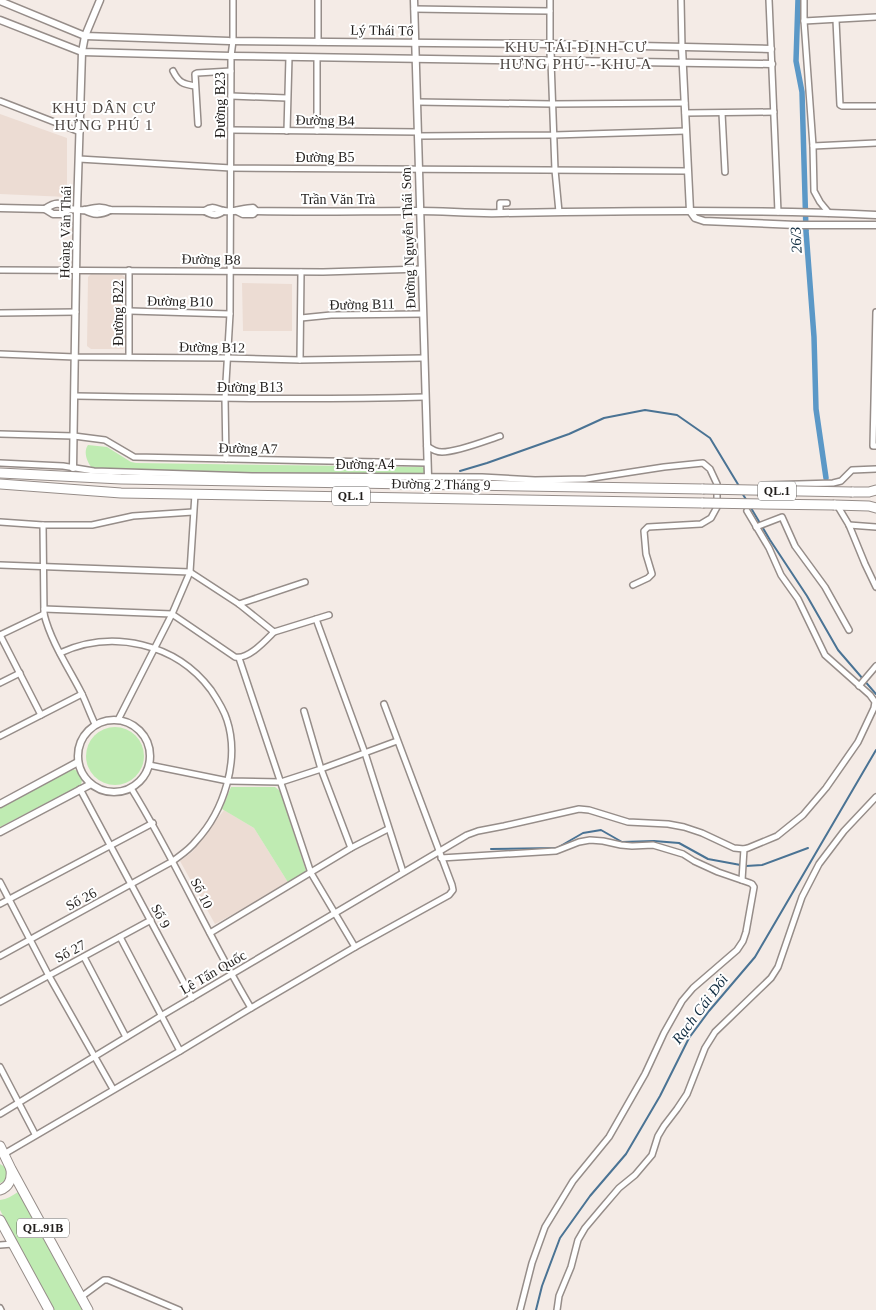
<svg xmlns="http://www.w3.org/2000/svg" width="876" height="1310" viewBox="0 0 876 1310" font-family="'Times New Roman',serif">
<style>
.built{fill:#ecdcd3}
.green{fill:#bfebb2}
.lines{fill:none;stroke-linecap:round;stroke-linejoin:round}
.stream{stroke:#4a7394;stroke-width:2}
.canal{stroke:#5b98c7;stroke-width:5.5}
.minor-casing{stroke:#968d89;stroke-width:8}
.tertiary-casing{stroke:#968d89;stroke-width:9}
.trunk-casing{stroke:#968d89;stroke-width:11}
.minor{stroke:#fff;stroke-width:5}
.tertiary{stroke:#fff;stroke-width:6}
.trunk{stroke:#fff;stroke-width:9}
.trunk-bridge-casing{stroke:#968d89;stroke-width:11;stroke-linecap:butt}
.trunk-bridge{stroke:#fff;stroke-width:9}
.labels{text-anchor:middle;stroke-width:4;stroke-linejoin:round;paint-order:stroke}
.shield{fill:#fff;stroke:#646260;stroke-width:1}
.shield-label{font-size:12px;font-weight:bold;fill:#211e1c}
.street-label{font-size:14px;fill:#211e1c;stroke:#fff}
.neighbourhood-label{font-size:15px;letter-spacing:1px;fill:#4b4440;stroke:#fff}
.water-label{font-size:15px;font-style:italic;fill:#102c40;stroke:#fff}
</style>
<rect width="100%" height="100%" fill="#f4ebe6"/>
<!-- built -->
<g class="built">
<polygon points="0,114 67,138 67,197 0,194"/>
<polygon points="91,274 122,275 126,278 126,344 123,349 91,349 87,346 88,277"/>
<polygon points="242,283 292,284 292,331 243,331"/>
<polygon points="224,810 254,828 289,884 215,924 180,861 192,852"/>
</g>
<!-- green -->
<g class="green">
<path d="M88,445L107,447L131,462L136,463L422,467L425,469V473L423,475L119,470L92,468C87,462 83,452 88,445Z"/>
<circle cx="115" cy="756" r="29"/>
<path d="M71,769C78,769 80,774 82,780L81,785L0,827V807Z"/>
<polygon points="231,787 275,787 280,791 306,871 305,873 289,884 254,828 222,809"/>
<polygon points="0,1164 5,1167 8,1172 5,1181 0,1183"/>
<path d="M18,1192L82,1310H54L20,1249L0,1210V1200C7,1199 12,1196 18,1192Z"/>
</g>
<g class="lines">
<!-- stream -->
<g class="stream">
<polyline points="460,471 487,463 569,434 604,418 645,410 677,415 710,438 739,486"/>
<polyline points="742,493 747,501"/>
<polyline points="751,508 770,540 807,596 838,650 876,694"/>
<polyline points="491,849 557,848 583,833 601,830 622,842 654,841 679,843 708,859 746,866 762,865 808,848"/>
<polyline points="536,1310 542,1286 560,1238 590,1196 626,1154 660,1096 689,1038 709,1011 755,957 876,750"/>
</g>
<!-- canal -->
<polyline class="canal" points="798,0 796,61 802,92 806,231 814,337 816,409 826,478"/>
<!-- minor casing -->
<g class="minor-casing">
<g id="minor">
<polyline points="318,0 318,42"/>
<polyline points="550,0 550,44"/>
<polyline points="681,0 682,48"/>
<polyline points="769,0 778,212"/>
<polyline points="804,0 804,21 876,17"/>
<polyline points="414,9 550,11"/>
<polyline points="836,20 840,105 842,106 876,106"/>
<polyline points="804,21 813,146 814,191 820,202 829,213"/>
<polyline points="551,61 555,170 559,212"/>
<path d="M173,71C179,83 183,84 195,86"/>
<polyline points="231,96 287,98"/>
<polyline points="0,101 80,132"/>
<polyline points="417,102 552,104 685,103"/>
<polyline points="685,113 774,112"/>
<polyline points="722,113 725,172"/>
<polyline points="198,124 195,74 197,73 231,71"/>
<polyline points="231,130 418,132"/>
<polyline points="287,131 289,57"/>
<polyline points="317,131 317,58"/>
<polyline points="418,136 554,135 686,131"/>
<polyline points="813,146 876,143"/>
<polyline points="79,159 231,168 688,171"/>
<polyline points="500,213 500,203 507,203"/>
<polyline points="0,270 323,272 422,269"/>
<polyline points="130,311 230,314"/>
<polyline points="876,312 873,446 876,446"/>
<polyline points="0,313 76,312"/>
<polyline points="301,318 331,315 423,314"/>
<polyline points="0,354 75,357 227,358 300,360 424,358"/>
<polyline points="129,357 129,270"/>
<polyline points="300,360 301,272"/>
<path d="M75,396C192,398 308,400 425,397"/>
<polyline points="0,434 74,436 105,440 134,457 427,463"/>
<path d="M427,446C431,449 436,452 442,452C457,452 485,441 500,436"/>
<polyline points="226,459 225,399 230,314 231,56 233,41 233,0"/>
<polyline points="0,463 63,466 94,471 252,476 482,477 535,480 586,479 664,467 703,463 710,469 717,484 717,507 711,518 701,524 648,527 644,531 646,554 652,574 648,578 633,585"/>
<polyline points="765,485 833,483 841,481 852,470 876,469"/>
<polyline points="837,505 849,525 865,564 876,587"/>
<polyline points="0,522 43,525 92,525 133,516 193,512"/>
<path d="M43,525L44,614C51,642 68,667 81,692C86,702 90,714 95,724"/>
<polyline points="849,525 876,527"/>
<polyline points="756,527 782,517 795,546 825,587 849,630"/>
<path d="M0,565L190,572L239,604L274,632C265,641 248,660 235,657L172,614L44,609"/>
<polyline points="239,604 305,582"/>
<polyline points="316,619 365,753 403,872"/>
<polyline points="274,632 329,615"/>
<polyline points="0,635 41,715"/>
<polyline points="0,635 44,614"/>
<polyline points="239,658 311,873 355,947"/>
<polyline points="0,683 20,673"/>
<polyline points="859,686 876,666"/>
<polyline points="304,711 321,769 351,848"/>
<polyline points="118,720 172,614 190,572 195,494"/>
<polyline points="0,736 82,694"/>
<polyline points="149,765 228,781 281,782 321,769 397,741"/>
<path d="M131,788C175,859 208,936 251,1008"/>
<polyline points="80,789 192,998"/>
<polyline points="441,858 556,851 579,842 590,840 603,841 621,845 632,846 653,845 683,854 694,861 718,872 750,883 752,884 754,887 746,932 743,941 737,950 693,988 682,1001 664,1033 645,1074 609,1137 573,1181 545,1227 532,1263 520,1310"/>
<polyline points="742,880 744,849"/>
<polyline points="0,882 49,976 113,1089"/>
<polyline points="0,904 153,823"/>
<polyline points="210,933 351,848 388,829"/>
<polyline points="120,937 180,1051"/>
<path d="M0,956L173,861C181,855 190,849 196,841C224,811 240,760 227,720C224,710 217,699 211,690C176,643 112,629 60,653"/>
<polyline points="84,957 126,1037"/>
<polyline points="0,1002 151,920"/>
<polyline points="0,1067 35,1134"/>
<polyline points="0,1114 161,1016 467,835 478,831 504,826 579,809 589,810 628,822 668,824 684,827 702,833 734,848 744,849 748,848 777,836 803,815 826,788 858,742 874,708 875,702 870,695 825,655 798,599 781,575 769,548 747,511"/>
<polyline points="4,1154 180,1051 251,1008 355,947 449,895 453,890 452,885 384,704"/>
<polyline points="0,1245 13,1244"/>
<polyline points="81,1297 104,1280 108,1280 179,1310"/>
<polyline points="0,1308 1,1310"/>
<polyline points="557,1310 559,1296 571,1267 578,1240 585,1228 601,1209 619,1188 635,1175 652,1155 658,1136 664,1126 677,1109 687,1094 705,1048 715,1032 771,978 778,967 802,897 819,864 844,831 876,797"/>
</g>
</g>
<!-- tertiary casing -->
<g class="tertiary-casing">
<g id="tertiary">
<polyline points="414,0 428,476"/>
<polyline points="0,1 85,36 229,41 550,44 771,49"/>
<polyline points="0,20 82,52 231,56 772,64"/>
<polyline points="550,44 551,61"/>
<polyline points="682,48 690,211 695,218 704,221 796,225 876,225"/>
<polyline points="0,208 45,209 53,214 64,214 69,209"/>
<path d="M45,209C55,202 60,202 69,209"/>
<path d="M69,209C74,209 81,211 86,210C95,208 101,206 110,210L205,211C213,205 217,210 224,211C234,213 243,208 253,208L256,211C310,212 364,211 419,211C446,211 474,214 502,213C626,211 751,209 876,215"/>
<path d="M85,210C93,215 101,215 110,210"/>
<path d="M205,211C212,215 217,216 223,211"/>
<polyline points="237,211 243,214 253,214 256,211"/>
<polyline points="73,468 77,210 82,52 85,36 100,0"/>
<circle cx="114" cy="756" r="36"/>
<polyline points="0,804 78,762"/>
<polyline points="0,832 91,784"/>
</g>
</g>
<!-- trunk casing -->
<g class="trunk-casing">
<g id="trunk">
<polyline points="0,473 121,479 703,489"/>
<polyline points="0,484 121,493 703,503"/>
<polyline points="852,492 869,492 876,490"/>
<polyline points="834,505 869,506 876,508"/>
<polyline points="0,1146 11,1169 88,1310"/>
<path d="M0,1190C9,1187 12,1179 11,1170"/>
<polyline points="0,1220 49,1310"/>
</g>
</g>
<!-- minor -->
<use href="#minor" class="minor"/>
<!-- tertiary -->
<use href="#tertiary" class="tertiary"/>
<!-- trunk -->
<use href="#trunk" class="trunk"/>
<!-- trunk-bridge casing -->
<g class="trunk-bridge-casing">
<g id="trunk-bridge">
<polyline points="703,489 852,492"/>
<polyline points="703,503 834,505"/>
</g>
</g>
<!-- trunk-bridge -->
<use href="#trunk-bridge" class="trunk-bridge"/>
</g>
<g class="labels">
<!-- shield labels -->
<g class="shield">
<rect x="758" y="481.5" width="38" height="19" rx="4"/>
<rect x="332" y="486.5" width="38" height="19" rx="4"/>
<rect x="17" y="1218.5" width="52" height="19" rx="4"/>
</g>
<g class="shield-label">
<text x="777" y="495">QL.1</text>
<text x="351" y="500">QL.1</text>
<text x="43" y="1232">QL.91B</text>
</g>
<!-- street labels -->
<g class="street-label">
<text transform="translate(382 30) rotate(1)" y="5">Lý Thái Tổ</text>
<text transform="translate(220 105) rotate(-90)" y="5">Đường B23</text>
<text transform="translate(325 120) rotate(1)" y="5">Đường B4</text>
<text x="325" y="162">Đường B5</text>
<text x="338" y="204">Trần Văn Trà</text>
<text transform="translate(65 232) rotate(-89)" y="5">Hoàng Văn Thái</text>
<text transform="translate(408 238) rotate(-92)" y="5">Đường Nguyễn Thái Sơn</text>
<text transform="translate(211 259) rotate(1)" y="5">Đường B8</text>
<text transform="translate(180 301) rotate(1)" y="5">Đường B10</text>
<text transform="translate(362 304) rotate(-1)" y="5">Đường B11</text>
<text transform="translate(118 313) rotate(-90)" y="5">Đường B22</text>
<text transform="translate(212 347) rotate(1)" y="5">Đường B12</text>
<text x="250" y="392">Đường B13</text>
<text transform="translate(248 448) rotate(1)" y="5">Đường A7</text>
<text x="365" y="469">Đường A4</text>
<text transform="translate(441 484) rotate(1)" y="5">Đường 2 Tháng 9</text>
<text transform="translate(202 893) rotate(63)" y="5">Số 10</text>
<text transform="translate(81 899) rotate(-28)" y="5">Số 26</text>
<text transform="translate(161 916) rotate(62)" y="5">Số 9</text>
<text transform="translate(70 951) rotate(-28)" y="5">Số 27</text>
<text transform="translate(213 972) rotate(-30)" y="5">Lê Tấn Quốc</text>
</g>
<!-- neighbourhood labels -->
<g class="neighbourhood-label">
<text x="576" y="52">KHU TÁI ĐỊNH CƯ<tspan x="576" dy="17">HƯNG PHÚ - KHU A</tspan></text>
<text x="104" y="113">KHU DÂN CƯ<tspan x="104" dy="17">HƯNG PHÚ 1</tspan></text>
</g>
<!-- water labels -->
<g class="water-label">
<text transform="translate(796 240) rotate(-93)" y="5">26/3</text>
<text transform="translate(700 1009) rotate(-53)" y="5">Rạch Cái Đôi</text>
</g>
</g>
</svg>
